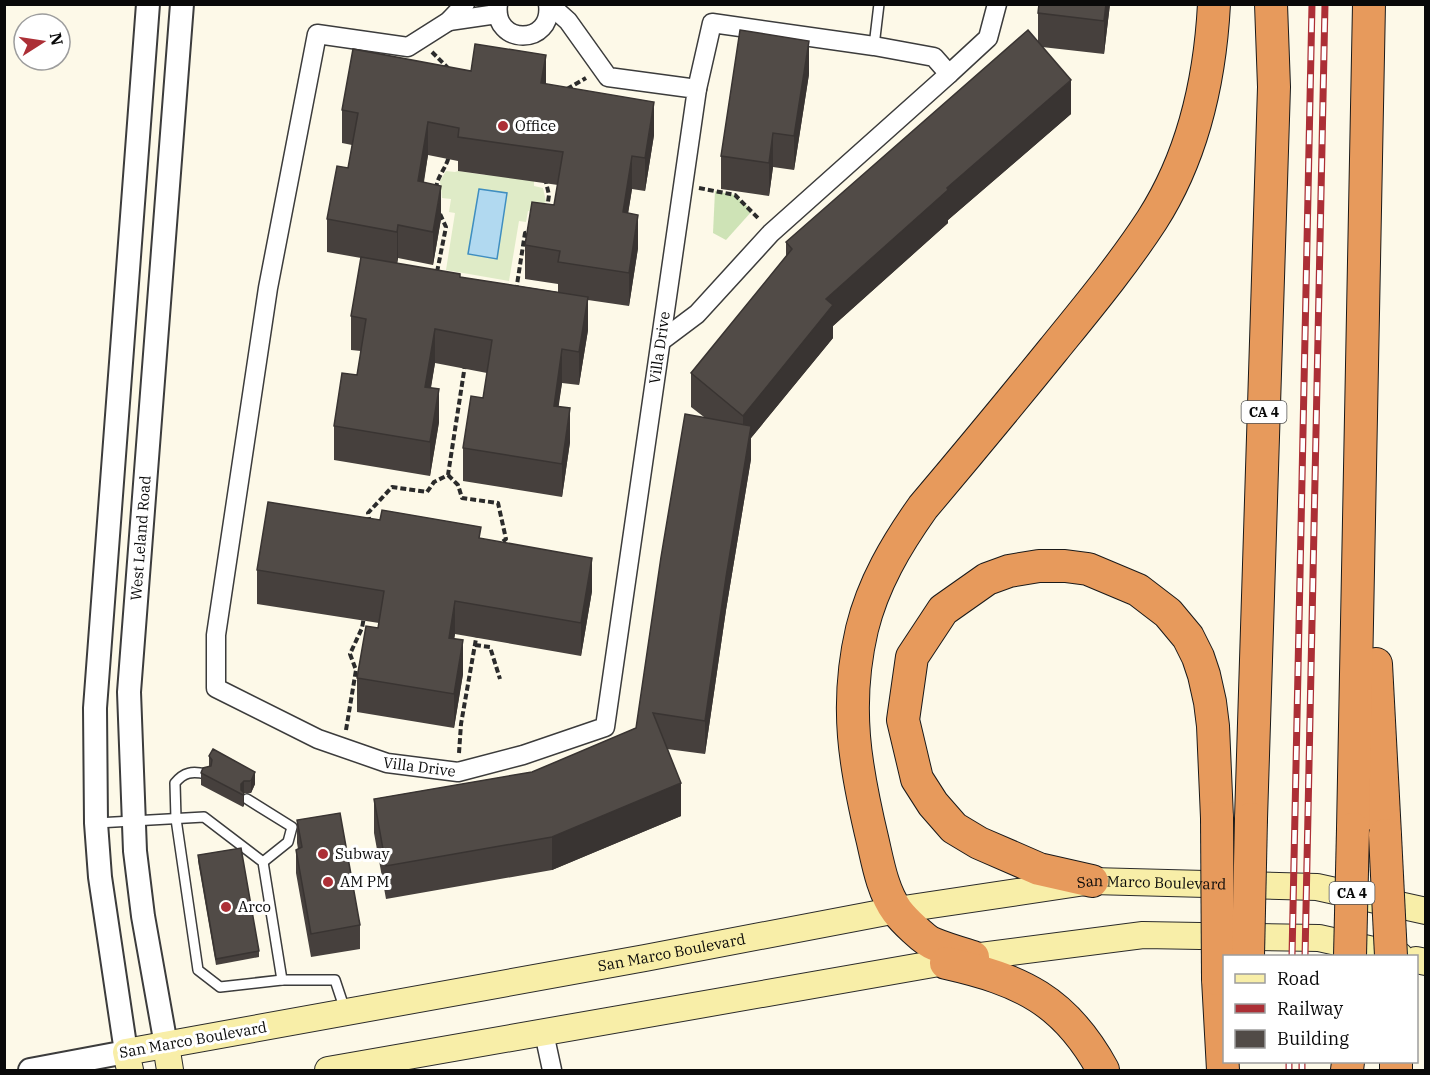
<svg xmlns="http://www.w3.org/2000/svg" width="1430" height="1075" viewBox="0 0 1430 1075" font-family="'IBM Plex Serif',serif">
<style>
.green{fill:#cee3b6}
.pitch{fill:#dfebc7}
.water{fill:#b1d9f0;stroke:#3f8ec0;stroke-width:1.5}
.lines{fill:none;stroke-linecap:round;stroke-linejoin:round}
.service-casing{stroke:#3c3c3c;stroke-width:12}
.minor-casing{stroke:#3c3c3c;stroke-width:21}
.tertiary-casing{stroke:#3c3c3c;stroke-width:26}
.secondary-casing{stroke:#2b2b2b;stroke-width:28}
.motorway-casing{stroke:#1a1a1a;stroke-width:34}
.path{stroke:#2b2b2b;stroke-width:4;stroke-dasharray:6 3;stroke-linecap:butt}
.service{stroke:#fff;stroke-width:9}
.minor{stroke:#fff;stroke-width:18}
.tertiary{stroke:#fff;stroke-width:22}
.secondary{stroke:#f8eea8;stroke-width:26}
.motorway{stroke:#e79a5c;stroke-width:32}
.rail-casing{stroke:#ac2f36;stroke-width:7}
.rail{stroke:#fff;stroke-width:4.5;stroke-dasharray:14;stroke-linecap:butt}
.motorway-bridge-casing{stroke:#1a1a1a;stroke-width:34;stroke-linecap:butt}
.motorway-bridge{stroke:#e79a5c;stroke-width:32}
.wall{fill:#46403d;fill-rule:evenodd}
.shaded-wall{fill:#393432}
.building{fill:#514b47;stroke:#393432;stroke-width:1.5}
.poi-dot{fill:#ac2f36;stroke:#fff;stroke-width:2}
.labels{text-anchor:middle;stroke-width:6;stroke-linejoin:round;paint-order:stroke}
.shield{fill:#fff;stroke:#535353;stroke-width:1.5}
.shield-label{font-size:14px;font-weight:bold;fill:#090909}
.poi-label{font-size:15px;fill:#090909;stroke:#fff;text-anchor:start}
.street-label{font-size:15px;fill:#090909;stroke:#fff}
</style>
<rect width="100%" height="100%" fill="#fdf9e8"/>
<!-- green -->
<polygon class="green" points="715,191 735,195 752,211 726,240 713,233"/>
<!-- pitch -->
<polygon class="pitch" points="488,160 534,181 534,186 543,188 546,201 539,213 528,211 526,222 519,221 509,281 446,270 455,213 449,212 451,199 442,198 440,181 446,171 455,172 458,171 485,175"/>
<!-- water -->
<polygon class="water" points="479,189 507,193 497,259 468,254"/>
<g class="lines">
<!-- service casing -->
<g class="service-casing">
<g id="service">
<polyline points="874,46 879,4"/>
<path d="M206,774C192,771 184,772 175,783L176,819L198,970L220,987L282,980"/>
<polyline points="247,799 292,827 288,842 263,862"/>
<polyline points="97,823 204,817 263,862 282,980 335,980 345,1010"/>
</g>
</g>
<!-- minor casing -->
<g class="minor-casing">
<g id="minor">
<path id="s1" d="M465,4L449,21L408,47L317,34L268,288L216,635V688L318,739L387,763L458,772L523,755L605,727L697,89L608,77L568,21L549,4"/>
<path d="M498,4C492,46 554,46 548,4"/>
<polyline points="449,21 497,14"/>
<polyline points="949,74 988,38 997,4"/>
<polyline points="661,341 697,314 771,233 949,74 934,57 874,46 712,23 697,89"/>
<polyline points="544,1033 552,1070"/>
</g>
</g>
<!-- tertiary casing -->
<g class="tertiary-casing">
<g id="tertiary">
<path id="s2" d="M166,1045L143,916L135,851L129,692L182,4"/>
<polyline points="30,1070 126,1052 100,877 96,823 95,708 148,4"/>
</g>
</g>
<!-- secondary casing -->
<g class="secondary-casing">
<g id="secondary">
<polyline points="1416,960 1426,962"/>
<polyline points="166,1045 170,1070"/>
<path id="s3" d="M130,1070L126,1052L645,958L897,910L1092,881L1317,887L1426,911"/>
<polyline points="328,1070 973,957 1143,935 1319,938 1400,956"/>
</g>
</g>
<!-- motorway casing -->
<g class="motorway-casing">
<g id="motorway">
<polyline points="1376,664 1385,835"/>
<polyline points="1251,819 1274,87 1271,4"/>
<polyline points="1353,829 1369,4"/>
<polyline points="1092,881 1039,869 979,843 954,828 933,804 917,779 903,720 912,657 943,610 987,579 1009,571 1039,566 1065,566 1088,569 1138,590 1168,613 1188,637 1198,657 1204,675 1210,702 1213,726 1217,818"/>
<path d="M973,957C960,953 946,949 934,944C925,941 903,919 897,911C883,892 878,864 873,842C855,767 844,706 862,629C873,584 896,545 923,507C967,455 1010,403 1053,350C1087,308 1122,266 1152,220C1193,156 1210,80 1214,4"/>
<path d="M946,963C1021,980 1065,1000 1103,1070"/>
<polyline points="1218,979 1223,1070"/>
<polyline points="1396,1062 1396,1070"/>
<polyline points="1347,1070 1348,1062"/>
</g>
</g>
<!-- path -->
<g class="path">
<polyline points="432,52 448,68"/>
<polyline points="567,89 586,78"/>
<polyline points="545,178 549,195 547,209"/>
<polyline points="699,188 735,195 759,219"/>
<path d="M436,189C437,176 446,169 449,156"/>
<polyline points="437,272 446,227 440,214"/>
<polyline points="516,291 525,233 531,232"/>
<polyline points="448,475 458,485 462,498 498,503 506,539 500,544"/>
<polyline points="370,523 368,513 392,487 427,492 434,482 448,475 465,365"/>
<polyline points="475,645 490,647 500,679"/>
<polyline points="346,730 356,670 350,654 362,628 364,617"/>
<polyline points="459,753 461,724 477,633"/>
</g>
<!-- service -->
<use href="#service" class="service"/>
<!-- minor -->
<use href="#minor" class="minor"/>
<!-- tertiary -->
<use href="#tertiary" class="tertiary"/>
<!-- secondary -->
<use href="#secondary" class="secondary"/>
<!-- motorway -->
<use href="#motorway" class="motorway"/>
<!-- rail casing -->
<g class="rail-casing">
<g id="rail">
<polyline points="1292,956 1312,4"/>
<polyline points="1305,956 1325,4"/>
<polyline points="1289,1070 1289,1062"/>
<polyline points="1302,1070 1302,1062"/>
</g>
</g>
<!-- rail -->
<use href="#rail" class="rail"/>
<!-- motorway-bridge casing -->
<g class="motorway-bridge-casing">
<g id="motorway-bridge">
<polyline points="1217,818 1218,979"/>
<polyline points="1385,835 1391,956"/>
<polyline points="1248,956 1251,819"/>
<polyline points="1350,956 1353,829"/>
</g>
</g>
<!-- motorway-bridge -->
<use href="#motorway-bridge" class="motorway-bridge"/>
</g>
<!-- wall -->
<g class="wall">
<polygon points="1110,4 1104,54 1042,47 1071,114 948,220 948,223 833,326 833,338 751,438 751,459 726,610 705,754 667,749 681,816 552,870 386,899 374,833 374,799 532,772 636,728 704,417 691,407 691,373 786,257 786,242 1038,42 1038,13"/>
<polygon points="809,74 794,170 773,167 769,196 721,189 721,156"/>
<path d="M546,84L654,135L645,191L632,189L628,213L638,248L629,306L588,300V330L579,385L562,383L558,407L570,442L562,497L463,481V448L483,398L487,373L435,363L431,388L439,422L430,476L334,460V426L357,375L361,351L351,350V316L361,258L327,252V219L348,168L352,145L342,143V110ZM428,155L458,161V171L558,185L554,205L525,245V279L558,284V292L460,277L397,263L398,258L433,265L441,219L424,182Z"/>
<polygon points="481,538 592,591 581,656 455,634 454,639 463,674 454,728 357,712 357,678 378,628 379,623 257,604 257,570"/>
<polygon points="209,756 255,784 251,793 244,793 244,805 243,807 201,785 201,773 209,766"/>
<polygon points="297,820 360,925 360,949 311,957 296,873 296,850 298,849 297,843"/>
<polygon points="198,855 259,951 259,957 216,965 198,861"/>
</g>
<!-- shaded-wall -->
<g class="shaded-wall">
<polygon points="1106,4 1110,4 1104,54 1104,21"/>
<polygon points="809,41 809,74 794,170 794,136"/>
<polygon points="546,55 546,89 541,83"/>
<polygon points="1071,80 1071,114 948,220 948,223 833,326 833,338 751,438 751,459 726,610 705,754 705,721 743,449 743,416 826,299 947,188"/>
<polygon points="654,102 654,135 645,191 645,158"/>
<polygon points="428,122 428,155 418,214 418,181"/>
<polygon points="773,133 773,167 769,196 769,163"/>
<polygon points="632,156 632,189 623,245 623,212"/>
<polygon points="441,186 441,219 433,265 433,232"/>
<polygon points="638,215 638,248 629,306 629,273"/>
<polygon points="398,225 398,258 397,265 397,232"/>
<polygon points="588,297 588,330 579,385 579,352"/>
<polygon points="435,329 435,363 425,420 425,387"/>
<polygon points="562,349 562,383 554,439 554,406"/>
<polygon points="439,389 439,422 430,476 430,442"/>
<polygon points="570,408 570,442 562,497 562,464"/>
<polygon points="592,558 592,591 581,656 581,623"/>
<polygon points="455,601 455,634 449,671 449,638"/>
<polygon points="463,640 463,674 454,728 454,694"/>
<polygon points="255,772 255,784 251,793 251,781"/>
<polygon points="244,781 244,805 243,807 243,795 241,794 241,784"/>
<polygon points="681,783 681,816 552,870 552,837"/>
</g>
<!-- building -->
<g class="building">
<polygon points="1039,4 1106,4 1104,21 1038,13"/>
<polygon points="740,30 809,41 794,136 773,133 769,163 721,156"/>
<polygon points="1028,30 1071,80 947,188 948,190 826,299 833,305 743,416 691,373 792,249 786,242"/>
<polygon points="475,44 546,55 541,83 654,102 645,158 632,156 623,212 638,215 629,273 558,262 560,251 525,245 532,202 554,205 563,152 458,137 459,128 428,122 418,181 441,186 433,232 398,225 397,232 327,219 337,166 348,168 358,113 342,110 353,49 471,71"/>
<polygon points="361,257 460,274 460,277 588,297 579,352 562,349 554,406 570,408 562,464 463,448 471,396 483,398 492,340 435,329 425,387 439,389 430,442 334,426 342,373 357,375 366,319 351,316"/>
<polygon points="685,414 751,426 726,577 705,721 653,713 681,783 552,837 386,866 374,799 532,772 636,728 661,557"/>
<polygon points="268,502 380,520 382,510 481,527 479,538 592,558 581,623 455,601 449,638 463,640 454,694 357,678 366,626 378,628 384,591 257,570"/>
<polygon points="213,749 255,772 251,781 244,781 241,784 241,790 244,793 243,795 201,773 203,768 211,766 212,760 209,756"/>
<polygon points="340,813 360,925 311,934 296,850 302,847 297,820"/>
<polygon points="241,848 259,951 216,959 198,855"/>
</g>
<!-- markers -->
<g class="poi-dot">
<circle cx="503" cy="126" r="6"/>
<circle cx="323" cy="854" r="6"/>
<circle cx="328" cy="882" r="6"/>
<circle cx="226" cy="907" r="6"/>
</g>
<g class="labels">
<!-- shield labels -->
<g class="shield">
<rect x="1241.5" y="401" width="45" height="22" rx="4.5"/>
<rect x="1329.5" y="882" width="45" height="22" rx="4.5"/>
</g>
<g class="shield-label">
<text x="1264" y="417">CA 4</text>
<text x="1352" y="898">CA 4</text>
</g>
<!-- poi labels -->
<g class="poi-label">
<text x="515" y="131">Office</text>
<text x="335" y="859">Subway</text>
<text x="340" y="887">AM PM</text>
<text x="238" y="912">Arco</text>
</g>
<!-- street labels -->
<g class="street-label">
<text dy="5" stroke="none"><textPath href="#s1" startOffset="1622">Villa Drive</textPath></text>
<text dy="5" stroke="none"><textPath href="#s2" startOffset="510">West Leland Road</textPath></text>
<text dy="5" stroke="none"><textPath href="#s1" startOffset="1046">Villa Drive</textPath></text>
<text dy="5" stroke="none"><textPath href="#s3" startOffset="1059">San Marco Boulevard</textPath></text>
<text dy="5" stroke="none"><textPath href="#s3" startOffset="573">San Marco Boulevard</textPath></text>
<text transform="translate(193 1040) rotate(-10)" y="5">San Marco Boulevard</text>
</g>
</g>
<!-- border -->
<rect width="1430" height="1075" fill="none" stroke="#090909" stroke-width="12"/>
<!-- legend -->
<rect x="1223" y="955" width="195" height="108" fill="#ffffff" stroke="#9d9d9d" stroke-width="1.5"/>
<rect x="1235" y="974" width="30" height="9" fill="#f8eea8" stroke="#9d9d9d" stroke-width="1.5"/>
<text x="1277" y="985" font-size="18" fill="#090909">Road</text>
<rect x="1235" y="1004" width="30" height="9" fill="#ac2f36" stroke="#9d9d9d" stroke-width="1.5"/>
<text x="1277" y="1015" font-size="18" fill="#090909">Railway</text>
<rect x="1235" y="1030" width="30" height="18" fill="#514b47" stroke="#9d9d9d" stroke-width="1.5"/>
<text x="1277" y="1045" font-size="18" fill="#090909">Building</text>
<!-- north arrow -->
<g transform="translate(42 42) rotate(78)"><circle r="28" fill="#ffffff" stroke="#9d9d9d" stroke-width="1.5"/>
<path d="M0-4.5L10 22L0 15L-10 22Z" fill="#ac2f36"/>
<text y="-9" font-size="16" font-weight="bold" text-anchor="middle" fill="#090909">N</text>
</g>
</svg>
